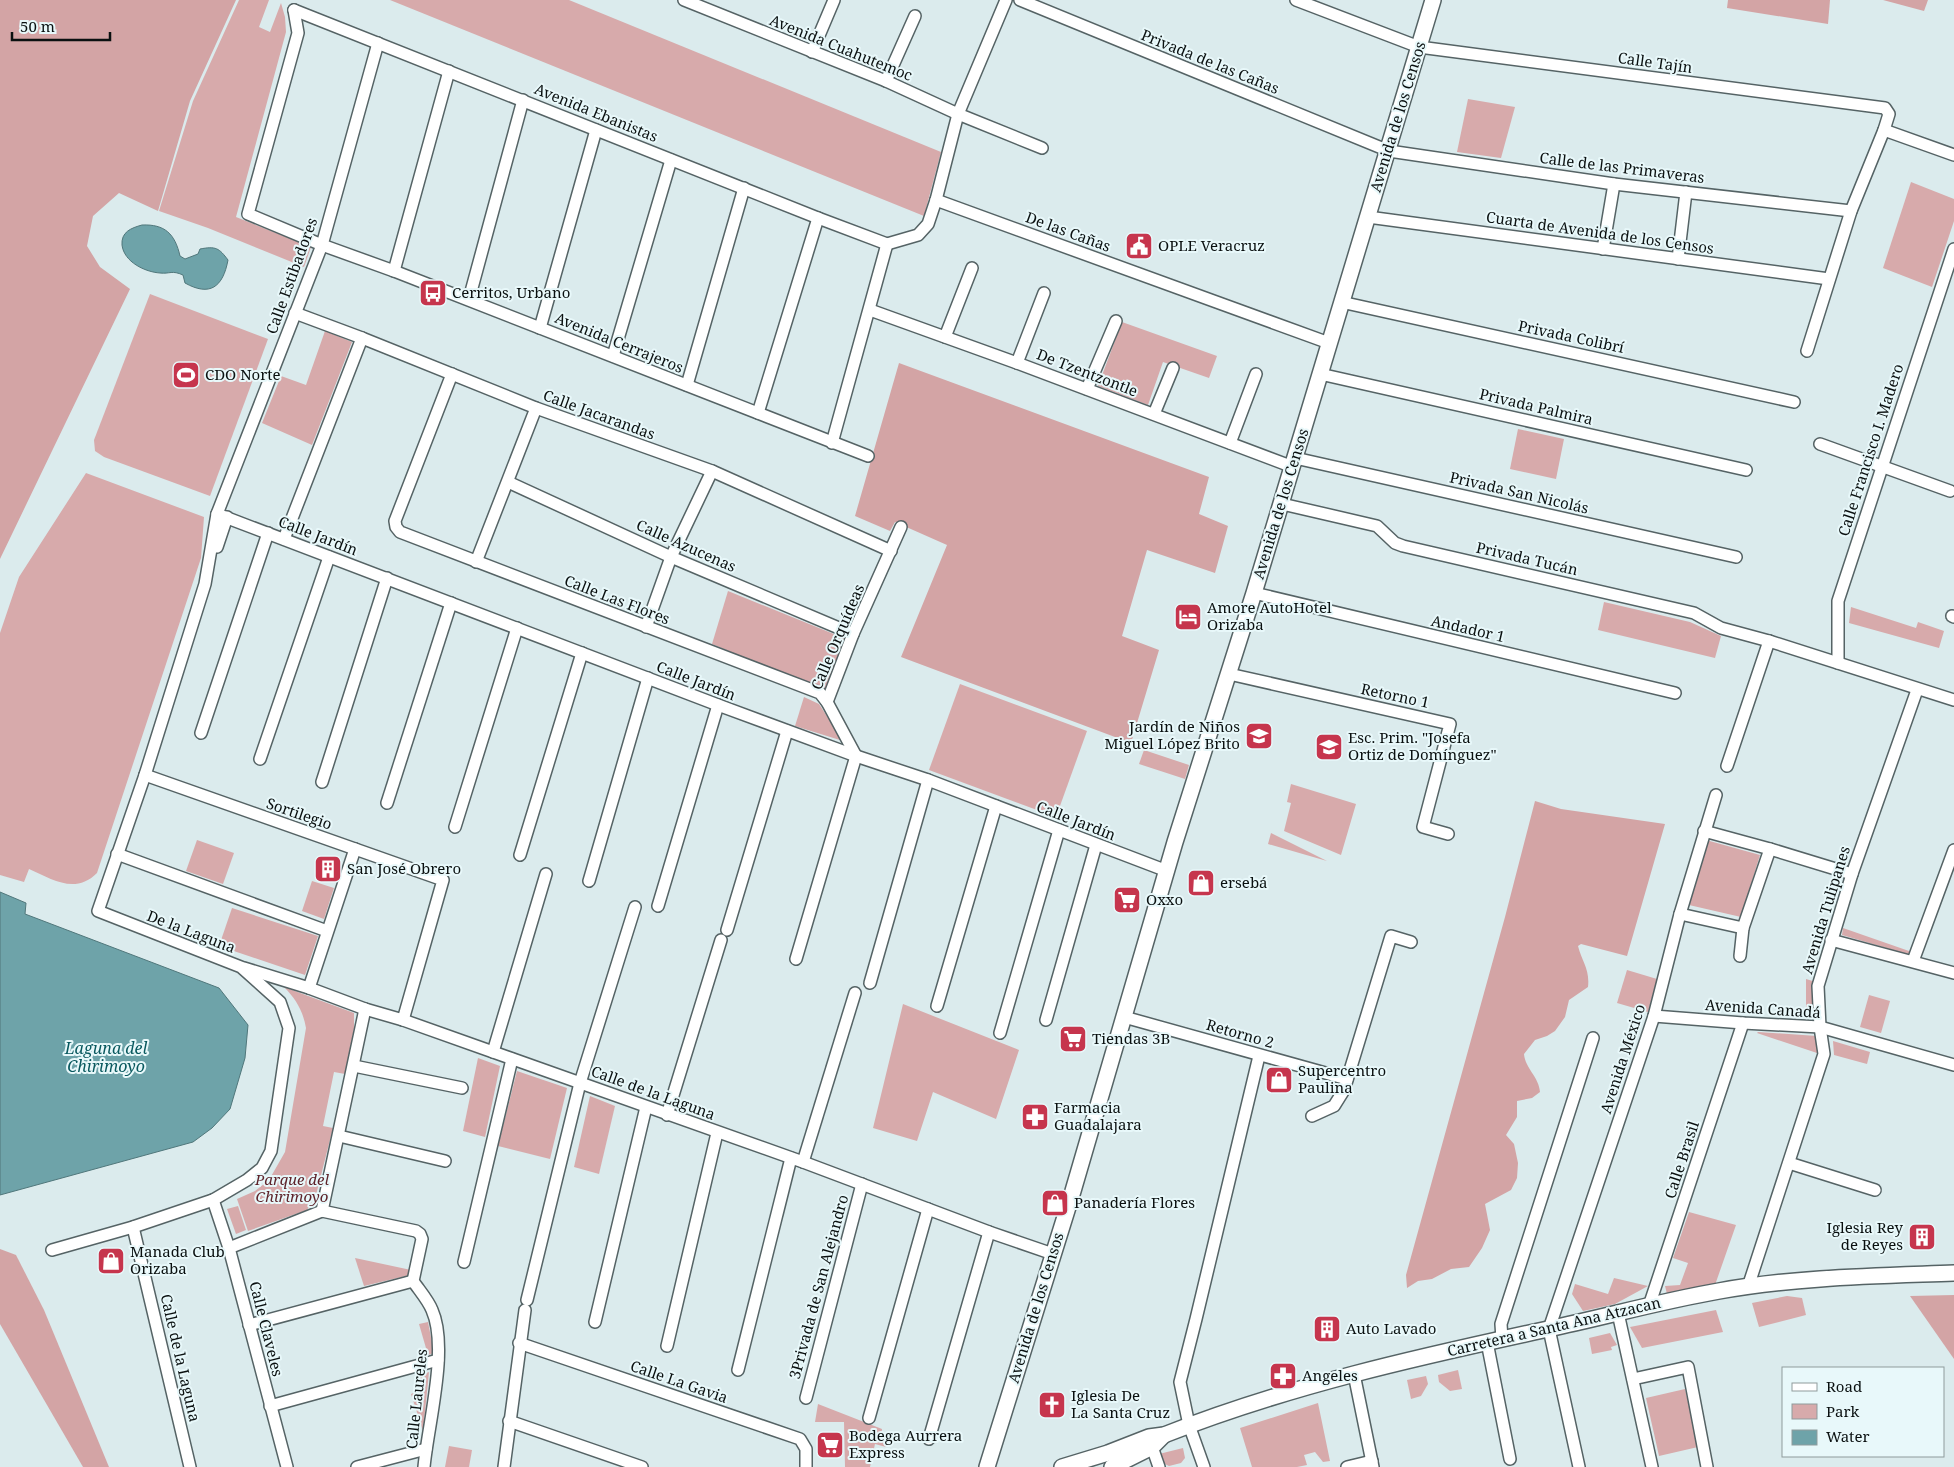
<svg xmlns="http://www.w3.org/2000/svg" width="1954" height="1467" viewBox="0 0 1954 1467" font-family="'Noto Serif',serif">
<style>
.green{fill:#d7aaab}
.forest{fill:#d3a4a5}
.water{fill:#6ea3a9;stroke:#50777b}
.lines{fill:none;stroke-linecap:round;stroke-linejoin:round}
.street-casing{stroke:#556365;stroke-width:14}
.secondary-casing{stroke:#556365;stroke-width:18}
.street{stroke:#fff;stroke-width:11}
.secondary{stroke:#fff;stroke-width:15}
.labels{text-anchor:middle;stroke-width:4;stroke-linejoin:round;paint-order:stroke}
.street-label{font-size:15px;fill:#0a1010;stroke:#e8f8fa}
.poi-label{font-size:15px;fill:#0a1010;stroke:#e8f8fa;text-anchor:start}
.park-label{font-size:15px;font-style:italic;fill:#5e232a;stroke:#e8f8fa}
.water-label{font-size:16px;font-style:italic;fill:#08585e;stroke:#e8f8fa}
</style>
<rect width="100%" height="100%" fill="#dbebed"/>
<!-- green -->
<g class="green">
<polygon points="239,0 269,0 259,27 270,32 281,3 285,17 286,32 236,217 311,247 304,267 208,228 159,211 193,101"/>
<polygon points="390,0 569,0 941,152 924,216"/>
<polygon points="1468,99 1515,107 1501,158 1457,152"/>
<polygon points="1911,182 1954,199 1954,221 1932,287 1883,268"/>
<polygon points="150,294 268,339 210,496 104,457 95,451 94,440"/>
<polygon points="1122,322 1217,356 1209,378 1163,362 1148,405 1098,386"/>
<polygon points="325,331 352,342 312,445 262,423 281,376 306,385"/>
<polygon points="1518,429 1564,439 1556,479 1510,469"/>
<path d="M86,473L204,517L201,558L97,873C75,895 52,879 29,869L24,882L0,875V633L19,577Z"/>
<polygon points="728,591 846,639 827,692 712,644"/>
<polygon points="1604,602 1690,622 1721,636 1715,658 1598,630"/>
<polygon points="1851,607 1916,628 1918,622 1944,631 1939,648 1849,623"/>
<polygon points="960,684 1087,731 1056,817 929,770"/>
<polygon points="804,697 819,704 843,741 795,726"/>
<polygon points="1144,750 1189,765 1185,779 1139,764"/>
<polygon points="1291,784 1356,804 1341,855 1284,831 1291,803 1287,802"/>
<polygon points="1271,833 1327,861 1268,844"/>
<polygon points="197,840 234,853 223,884 186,871"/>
<polygon points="1706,840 1760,855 1741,917 1689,905"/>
<polygon points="312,881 334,888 324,919 302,911"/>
<polygon points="232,908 318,936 305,975 219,946"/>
<polygon points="1843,928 1909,951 1909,953 1907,954 1842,935"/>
<polygon points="1627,970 1657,979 1648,1012 1617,1003"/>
<polygon points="1806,979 1816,982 1817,1017 1806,1015"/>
<path d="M284,987L354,1013V1028L345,1074L334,1072L323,1126L333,1128L316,1195L307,1210L248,1231L237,1199L255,1191L269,1180L285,1152L306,1028C303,1011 296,999 284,987Z"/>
<polygon points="1869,995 1890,1001 1881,1033 1860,1027"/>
<polygon points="903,1004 1019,1050 996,1119 933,1092 917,1141 873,1128"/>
<polygon points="1758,1032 1817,1036 1820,1054 1757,1033"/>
<polygon points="1833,1041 1870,1052 1867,1064 1834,1055"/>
<polygon points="478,1058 500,1066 485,1137 463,1131"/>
<polygon points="517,1071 567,1088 550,1159 498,1146"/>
<polygon points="590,1096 615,1106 599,1174 574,1167"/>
<polygon points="238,1206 246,1230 236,1234 227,1209"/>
<polygon points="1689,1212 1736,1225 1715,1285 1667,1294 1665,1286 1680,1285 1688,1263 1673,1258"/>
<polygon points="355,1258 411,1270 410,1275 364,1286"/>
<polygon points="1614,1278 1648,1286 1615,1304 1583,1311 1572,1294 1575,1284 1608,1294"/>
<polygon points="1787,1296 1802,1298 1806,1315 1759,1327 1752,1303"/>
<polygon points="1716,1310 1723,1332 1642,1348 1630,1327"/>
<polygon points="428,1322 434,1353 428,1355 419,1324"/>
<polygon points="1610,1333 1617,1345 1611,1347 1612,1350 1592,1354 1589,1338"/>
<polygon points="1458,1370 1462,1389 1450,1391 1439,1382 1438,1375"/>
<polygon points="429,1372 423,1431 411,1394 419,1391 416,1377"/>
<polygon points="1426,1376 1428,1384 1421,1396 1411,1399 1407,1380"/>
<polygon points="1685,1389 1698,1447 1659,1456 1646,1398"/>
<polygon points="1318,1403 1330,1461 1323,1462 1315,1452 1304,1455 1307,1465 1297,1467 1252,1467 1240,1428"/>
<polygon points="818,1404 882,1429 881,1439 886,1447 875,1444 870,1467 845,1467 844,1422 815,1422"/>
<polygon points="449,1446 472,1450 469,1467 445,1467"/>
<polygon points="1183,1448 1185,1458 1181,1463 1169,1466 1163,1463 1159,1454"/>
</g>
<!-- forest -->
<g class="forest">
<polygon points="0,0 236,0 190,101 158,211 119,193 93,216 87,246 100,267 130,289 0,559"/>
<polygon points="1728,0 1830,0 1828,24 1727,8"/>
<polygon points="1883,0 1928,0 1924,11"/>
<polygon points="899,363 1209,477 1199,514 1228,526 1215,573 1147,550 1122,636 1159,650 1131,743 901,657 947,545 895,522 890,531 855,516"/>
<path d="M1535,801L1561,809L1665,824L1627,956L1581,944L1578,946C1582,962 1590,969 1588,987L1569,1000L1565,1017L1555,1031L1547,1036L1535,1040L1524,1054C1525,1068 1539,1077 1540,1092L1532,1098L1517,1101V1117L1506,1135L1514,1144L1518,1163L1517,1178L1511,1190L1485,1204L1490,1230L1482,1248L1469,1267L1451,1269L1432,1279L1418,1281L1407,1288L1406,1275L1505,917Z"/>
<polygon points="0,1249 16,1255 44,1310 109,1467 83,1467 0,1324"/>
<polygon points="1954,1295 1954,1359 1910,1296"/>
</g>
<!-- water -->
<g class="water">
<path d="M142,225C165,224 175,234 180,256L185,259L198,254L200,249C216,246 219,248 228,260C223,287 210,297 185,283L183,275C172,270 170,274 160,273C145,272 124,262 122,245C121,232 131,228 142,225Z"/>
<polygon points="0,892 26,903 25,914 219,988 248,1025 245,1058 230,1109 212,1128 193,1142 0,1195"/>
</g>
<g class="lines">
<!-- street casing -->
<g class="street-casing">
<g id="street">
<polyline points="684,0 886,81 958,114 1042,148"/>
<polyline points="1020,0 1389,151 1614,184 1851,211"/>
<polyline points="1296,0 1419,47 1885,108 1889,114 1884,130 1851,211 1807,351"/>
<polyline points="294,10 298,33 248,214 322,245 394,271 868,456"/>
<polyline points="294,10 818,218 887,244"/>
<polyline points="812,52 834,0"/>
<polyline points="886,81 915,16"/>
<polyline points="1884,130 1954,155"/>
<polyline points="936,200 1329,343"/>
<polyline points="1368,217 1829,279"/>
<polyline points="887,244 918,235 928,224 936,200 958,114 1006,0"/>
<polyline points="1603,249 1614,184"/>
<polyline points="1678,259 1686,192"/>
<polyline points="394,271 449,71"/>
<polyline points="469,299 523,100"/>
<polyline points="1341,302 1794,402"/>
<polyline points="870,310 1017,363 1293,467"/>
<polyline points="295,313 362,338 536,408 712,471 891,551"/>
<polyline points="540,328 596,130"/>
<polyline points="945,337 972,268"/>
<polyline points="613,356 671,160"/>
<polyline points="1017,363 1044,293"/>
<polyline points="452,374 395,521 396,527 400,532 820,693 827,702 856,756 796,959"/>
<polyline points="1320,374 1746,470"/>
<polyline points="687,385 744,188"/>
<polyline points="1087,389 1116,321"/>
<polyline points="758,413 818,218"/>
<polyline points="1154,414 1173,368"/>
<polyline points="832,443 887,244"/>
<polyline points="1230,443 1256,374"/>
<polyline points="1820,444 1950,491"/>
<polyline points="1295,458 1736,557"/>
<polyline points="508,482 671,557 853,634"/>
<polyline points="1282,504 1377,526 1395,543 1403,546 1694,613 1721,628 1769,641 1954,700"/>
<polyline points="217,514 718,705 856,756 928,780 1167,871"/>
<polyline points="284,539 362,338"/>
<polyline points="217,547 227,517"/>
<polyline points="476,562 536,408"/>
<polyline points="1254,593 1675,693"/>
<polyline points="1952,616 1954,617"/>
<polyline points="646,627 671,557 712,471"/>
<polyline points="1838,663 1838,601 1954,249"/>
<polyline points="1229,674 1450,724 1423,827 1448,834"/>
<polyline points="827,702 853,634 901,527"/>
<polyline points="201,733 268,533"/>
<polyline points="260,759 329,557"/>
<polyline points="1727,766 1769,641"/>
<polyline points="145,775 443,880 403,1020"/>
<polyline points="322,782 387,578"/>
<polyline points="387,803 451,603"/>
<polyline points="455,827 517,628"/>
<polyline points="1704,831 1770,849 1852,874"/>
<polyline points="117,854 327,931"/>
<polyline points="520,855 582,653"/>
<polyline points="589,881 648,678"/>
<polyline points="658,906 718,705"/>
<polyline points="1680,914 1743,928"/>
<polyline points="727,930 787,731"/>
<polyline points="1831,940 1954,973"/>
<polyline points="1740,956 1743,928 1770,849"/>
<polyline points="1913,961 1954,850"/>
<polyline points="244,968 309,988 365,1009 403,1020 803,1162 989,1232 1053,1254"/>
<polyline points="870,983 928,780"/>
<polyline points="309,988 355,849"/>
<polyline points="937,1006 996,806"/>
<polyline points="1654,1016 1743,1023 1820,1027 1954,1065"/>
<polyline points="1124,1017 1347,1079"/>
<polyline points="1046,1020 1096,845"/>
<polyline points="1000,1033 1059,830"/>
<polyline points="493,1052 546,874"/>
<polyline points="354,1066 462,1088"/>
<polyline points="667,1115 721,940"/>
<polyline points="1312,1116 1334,1106 1344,1090 1391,936 1411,942"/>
<polyline points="339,1136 445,1161"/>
<polyline points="803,1162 855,993"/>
<polyline points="1789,1163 1875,1190"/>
<polyline points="213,1200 229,1248 287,1467"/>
<path d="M322,1211L416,1231L420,1234L422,1239L413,1281C419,1290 428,1300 432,1310C449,1348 428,1424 424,1467"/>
<polyline points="322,1211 365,1009"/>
<polyline points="133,1227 190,1467"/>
<polyline points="229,1248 322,1211"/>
<polyline points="52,1250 133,1227 213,1200 247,1180 262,1168 271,1151 289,1028 280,1002 241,967 98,911 145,775 205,584 217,514 322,245 378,43"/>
<polyline points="464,1262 512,1059"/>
<polyline points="1748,1287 1824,1054 1820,1027 1818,986 1852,874 1917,690"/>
<polyline points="527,1300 580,1083 635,907"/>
<polyline points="1649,1306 1743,1023"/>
<polyline points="1618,1313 1652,1467"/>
<polyline points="595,1322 646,1107"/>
<polyline points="249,1325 413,1281"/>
<polyline points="1502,1339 1501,1324 1593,1038"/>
<polyline points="1487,1342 1510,1459"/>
<polyline points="519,1343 800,1439 806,1449 806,1467"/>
<polyline points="667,1346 717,1133"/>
<polyline points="738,1370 791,1158"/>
<polyline points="1354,1374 1373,1467"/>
<polyline points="1633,1379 1688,1367 1707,1467"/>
<polyline points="806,1398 862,1184"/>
<polyline points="270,1406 438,1360"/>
<polyline points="869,1418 928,1209"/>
<polyline points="509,1421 642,1467"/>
<polyline points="929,1439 989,1232"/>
<polyline points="1150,1441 1159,1467"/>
<polyline points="357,1467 426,1449"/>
<polyline points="504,1467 525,1310"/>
<polyline points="1204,1467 1189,1425 1180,1382 1196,1319 1259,1056"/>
<polyline points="1347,1467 1372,1461"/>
<polyline points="1579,1467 1549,1329 1654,1016 1680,914 1716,795"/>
</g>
</g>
<!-- secondary casing -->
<g class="secondary-casing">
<g id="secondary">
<polyline points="987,1467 1073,1191 1175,842 1254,593 1433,0"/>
<path d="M1062,1467L1108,1453L1149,1437L1164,1435C1288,1386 1418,1357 1548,1329C1605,1317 1661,1301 1719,1291C1796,1277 1875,1276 1954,1273"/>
<polyline points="1112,1467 1152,1447 1164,1435"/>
</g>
</g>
<!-- street -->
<use href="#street" class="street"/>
<!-- secondary -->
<use href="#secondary" class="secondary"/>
</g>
<!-- icons -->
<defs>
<g id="civic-square" transform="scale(1.4375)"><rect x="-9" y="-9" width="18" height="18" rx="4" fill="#c6354d" stroke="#e8f8fa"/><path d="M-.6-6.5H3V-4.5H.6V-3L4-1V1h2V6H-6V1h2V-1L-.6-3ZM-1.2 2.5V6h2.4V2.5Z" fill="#fff"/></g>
<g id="bus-square" transform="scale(1.4375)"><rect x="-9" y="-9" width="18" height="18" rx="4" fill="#c6354d" stroke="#e8f8fa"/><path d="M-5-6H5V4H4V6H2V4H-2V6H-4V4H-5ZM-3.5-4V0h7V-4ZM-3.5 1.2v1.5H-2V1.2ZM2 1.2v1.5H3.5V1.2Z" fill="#fff"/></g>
<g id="stadium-square" transform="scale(1.4375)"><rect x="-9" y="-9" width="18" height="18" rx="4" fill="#c6354d" stroke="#e8f8fa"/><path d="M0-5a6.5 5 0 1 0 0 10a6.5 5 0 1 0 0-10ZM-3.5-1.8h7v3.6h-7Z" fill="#fff"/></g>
<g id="hotel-square" transform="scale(1.4375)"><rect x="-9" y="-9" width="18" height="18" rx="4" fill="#c6354d" stroke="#e8f8fa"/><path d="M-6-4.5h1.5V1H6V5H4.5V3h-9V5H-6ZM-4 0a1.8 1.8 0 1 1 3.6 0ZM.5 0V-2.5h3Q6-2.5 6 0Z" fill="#fff"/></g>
<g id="school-square" transform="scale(1.4375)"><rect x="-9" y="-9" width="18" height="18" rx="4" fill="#c6354d" stroke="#e8f8fa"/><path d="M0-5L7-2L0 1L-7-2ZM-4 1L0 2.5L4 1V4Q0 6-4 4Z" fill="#fff"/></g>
<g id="building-square" transform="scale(1.4375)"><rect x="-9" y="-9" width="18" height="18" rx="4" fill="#c6354d" stroke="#e8f8fa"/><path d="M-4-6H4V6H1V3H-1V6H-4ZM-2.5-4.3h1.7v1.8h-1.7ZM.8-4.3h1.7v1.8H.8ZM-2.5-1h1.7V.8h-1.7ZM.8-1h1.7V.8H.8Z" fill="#fff"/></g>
<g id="shop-square" transform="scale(1.4375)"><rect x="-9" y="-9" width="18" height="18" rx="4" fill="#c6354d" stroke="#e8f8fa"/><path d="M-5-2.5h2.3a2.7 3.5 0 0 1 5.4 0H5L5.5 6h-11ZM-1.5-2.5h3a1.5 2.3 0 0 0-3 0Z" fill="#fff"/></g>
<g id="supermarket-square" transform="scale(1.4375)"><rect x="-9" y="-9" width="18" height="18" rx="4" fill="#c6354d" stroke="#e8f8fa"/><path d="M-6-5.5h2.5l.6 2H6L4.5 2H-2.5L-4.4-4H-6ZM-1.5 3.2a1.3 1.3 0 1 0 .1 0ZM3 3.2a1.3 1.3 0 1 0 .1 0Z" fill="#fff"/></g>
<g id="pharmacy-square" transform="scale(1.4375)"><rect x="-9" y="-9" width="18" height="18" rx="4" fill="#c6354d" stroke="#e8f8fa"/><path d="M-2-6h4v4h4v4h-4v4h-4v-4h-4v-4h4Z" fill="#fff"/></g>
<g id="church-square" transform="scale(1.4375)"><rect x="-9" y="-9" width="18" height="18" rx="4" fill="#c6354d" stroke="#e8f8fa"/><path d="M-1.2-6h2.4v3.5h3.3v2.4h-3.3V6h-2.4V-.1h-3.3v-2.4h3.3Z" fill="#fff"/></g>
</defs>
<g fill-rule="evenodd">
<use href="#civic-square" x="1139" y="246"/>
<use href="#bus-square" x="433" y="293"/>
<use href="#stadium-square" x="186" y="375"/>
<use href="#hotel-square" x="1188" y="617"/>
<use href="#school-square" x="1259" y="736"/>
<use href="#school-square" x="1329" y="747"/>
<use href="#building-square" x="328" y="869"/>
<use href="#shop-square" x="1201" y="883"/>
<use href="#supermarket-square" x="1127" y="900"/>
<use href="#supermarket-square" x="1073" y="1039"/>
<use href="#shop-square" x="1279" y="1080"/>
<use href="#pharmacy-square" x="1035" y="1117"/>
<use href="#shop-square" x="1055" y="1203"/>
<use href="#building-square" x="1922" y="1237"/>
<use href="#shop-square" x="111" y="1261"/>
<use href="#building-square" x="1327" y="1329"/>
<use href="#pharmacy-square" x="1283" y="1376"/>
<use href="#church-square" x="1052" y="1405"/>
<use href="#supermarket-square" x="830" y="1445"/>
</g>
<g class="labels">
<!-- street labels -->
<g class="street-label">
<text transform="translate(841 48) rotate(22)" y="5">Avenida Cuahutemoc</text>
<text transform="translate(1210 62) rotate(22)" y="5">Privada de las Cañas</text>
<text transform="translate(1655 63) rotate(8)" y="5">Calle Tajín</text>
<text transform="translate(596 113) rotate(22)" y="5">Avenida Ebanistas</text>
<text transform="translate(1398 117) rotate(-73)" y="5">Avenida de los Censos</text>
<text transform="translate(1622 168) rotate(7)" y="5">Calle de las Primaveras</text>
<text transform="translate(1068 232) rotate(20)" y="5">De las Cañas</text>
<text transform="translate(1600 233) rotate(8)" y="5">Cuarta de Avenida de los Censos</text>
<text transform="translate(292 276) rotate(-70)" y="5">Calle Estibadores</text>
<text transform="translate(1571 337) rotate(12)" y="5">Privada Colibrí</text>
<text transform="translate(619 343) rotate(22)" y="5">Avenida Cerrajeros</text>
<text transform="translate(1087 373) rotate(21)" y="5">De Tzentzontle</text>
<text transform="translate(1536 407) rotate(13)" y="5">Privada Palmira</text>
<text transform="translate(599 415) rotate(20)" y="5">Calle Jacarandas</text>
<text transform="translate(1871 450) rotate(-72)" y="5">Calle Francisco I. Madero</text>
<text transform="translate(1519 493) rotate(13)" y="5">Privada San Nicolás</text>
<text transform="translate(1281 504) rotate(-73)" y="5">Avenida de los Censos</text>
<text transform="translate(318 536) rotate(21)" y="5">Calle Jardín</text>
<text transform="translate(686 546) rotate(24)" y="5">Calle Azucenas</text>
<text transform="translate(1527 559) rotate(13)" y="5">Privada Tucán</text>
<text transform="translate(617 600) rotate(21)" y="5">Calle Las Flores</text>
<text transform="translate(1468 629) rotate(13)" y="5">Andador 1</text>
<text transform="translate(838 637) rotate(-67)" y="5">Calle Orquídeas</text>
<text transform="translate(696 681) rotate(21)" y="5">Calle Jardín</text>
<text transform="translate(1395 696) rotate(12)" y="5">Retorno 1</text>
<text transform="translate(299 814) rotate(19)" y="5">Sortilegio</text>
<text transform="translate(1076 821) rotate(21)" y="5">Calle Jardín</text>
<text transform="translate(1826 910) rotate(-73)" y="5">Avenida Tulipanes</text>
<text transform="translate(191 932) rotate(21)" y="5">De la Laguna</text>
<text transform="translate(1763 1009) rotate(4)" y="5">Avenida Canadá</text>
<text transform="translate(1240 1034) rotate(16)" y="5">Retorno 2</text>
<text transform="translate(1623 1059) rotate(-72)" y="5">Avenida México</text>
<text transform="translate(653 1093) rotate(20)" y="5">Calle de la Laguna</text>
<text transform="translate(1682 1160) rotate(-72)" y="5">Calle Brasil</text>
<text transform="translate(819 1287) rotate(-75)" y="5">3Privada de San Alejandro</text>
<text transform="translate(1036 1308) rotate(-73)" y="5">Avenida de los Censos</text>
<text transform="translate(1554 1327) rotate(-13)" y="5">Carretera a Santa Ana Atzacan</text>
<text transform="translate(266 1329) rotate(76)" y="5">Calle Claveles</text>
<text transform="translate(180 1358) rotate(77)" y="5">Calle de la Laguna</text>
<text transform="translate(679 1382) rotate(19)" y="5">Calle La Gavia</text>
<text transform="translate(417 1399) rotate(-84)" y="5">Calle Laureles</text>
</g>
<!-- poi labels -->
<g class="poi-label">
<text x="1158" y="251">OPLE Veracruz</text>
<text x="452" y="298">Cerritos, Urbano</text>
<text x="205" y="380">CDO Norte</text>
<text x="1207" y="613">Amore AutoHotel<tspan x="1207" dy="17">Orizaba</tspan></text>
<text x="1240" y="732" text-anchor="end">Jardín de Niños<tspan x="1240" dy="17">Miguel López Brito</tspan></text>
<text x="1348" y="743">Esc. Prim. "Josefa<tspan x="1348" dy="17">Ortiz de Domínguez"</tspan></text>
<text x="347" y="874">San José Obrero</text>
<text x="1220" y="888">ersebá</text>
<text x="1146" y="905">Oxxo</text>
<text x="1092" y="1044">Tiendas 3B</text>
<text x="1298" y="1076">Supercentro<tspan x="1298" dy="17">Paulina</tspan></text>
<text x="1054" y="1113">Farmacia<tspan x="1054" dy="17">Guadalajara</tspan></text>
<text x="1074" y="1208">Panadería Flores</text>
<text x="1903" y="1233" text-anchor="end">Iglesia Rey<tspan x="1903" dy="17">de Reyes</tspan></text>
<text x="130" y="1257">Manada Club<tspan x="130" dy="17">Orizaba</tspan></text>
<text x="1346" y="1334">Auto Lavado</text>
<text x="1302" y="1381">Angeles</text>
<text x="1071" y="1401">Iglesia De<tspan x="1071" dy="17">La Santa Cruz</tspan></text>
<text x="849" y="1441">Bodega Aurrera<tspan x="849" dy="17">Express</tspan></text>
</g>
<!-- park labels -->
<g class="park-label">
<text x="292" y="1185">Parque del<tspan x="292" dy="17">Chirimoyo</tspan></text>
</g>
<!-- water labels -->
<g class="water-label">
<text x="106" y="1054">Laguna del<tspan x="106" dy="18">Chirimoyo</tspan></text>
</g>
</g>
<!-- legend -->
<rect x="1782" y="1367" width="162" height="90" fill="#e8f8fa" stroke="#8f9b9c"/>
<rect x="1792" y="1383" width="25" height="8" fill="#ffffff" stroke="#8f9b9c"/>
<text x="1826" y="1392" font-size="15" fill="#0a1010">Road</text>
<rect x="1792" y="1404" width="25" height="15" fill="#d7aaab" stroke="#8f9b9c"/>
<text x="1826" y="1417" font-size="15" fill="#0a1010">Park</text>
<rect x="1792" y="1430" width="25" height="15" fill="#6ea3a9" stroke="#8f9b9c"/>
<text x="1826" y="1442" font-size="15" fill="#0a1010">Water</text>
<!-- scale -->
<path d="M12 32v8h98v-8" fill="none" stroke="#0a1010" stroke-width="2.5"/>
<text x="20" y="32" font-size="15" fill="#0a1010" stroke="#e8f8fa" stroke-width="4" paint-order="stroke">50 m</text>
</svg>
